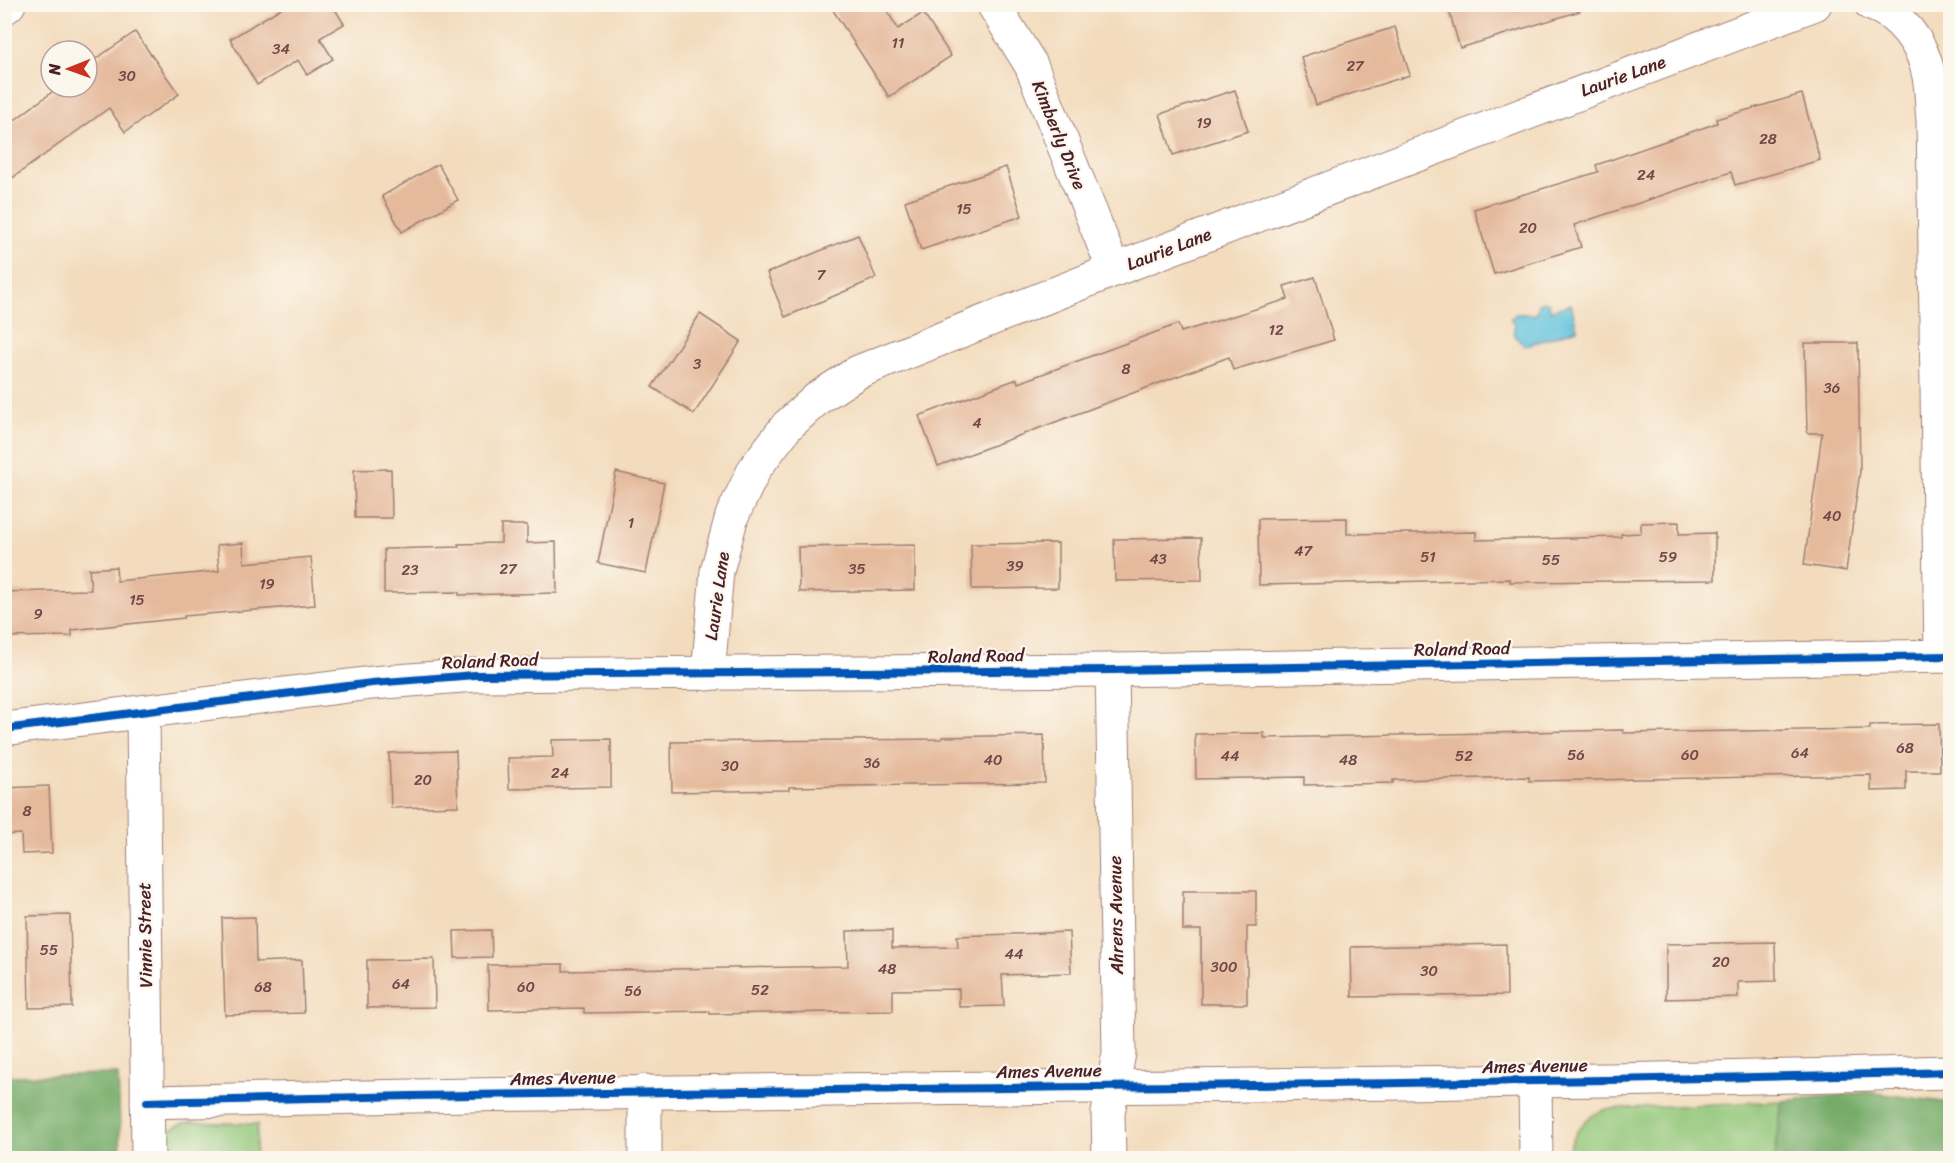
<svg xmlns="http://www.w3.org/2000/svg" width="1955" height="1163" viewBox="0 0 1955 1163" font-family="Sriracha,sans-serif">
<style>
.green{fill:#91c678;stroke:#6e7252;stroke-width:1.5}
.forest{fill:#74ab68;stroke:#5f654a;stroke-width:1.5}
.water{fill:#60c2de;stroke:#557084;stroke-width:1.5}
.building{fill:#e5ba9c}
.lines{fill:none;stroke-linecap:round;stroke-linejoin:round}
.minor-casing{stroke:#9e7e74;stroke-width:35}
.minor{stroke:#fff;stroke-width:33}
.cycleway-casing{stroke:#fbf7ec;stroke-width:11}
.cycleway{stroke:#0057b8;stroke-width:8}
.labels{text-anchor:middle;stroke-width:4.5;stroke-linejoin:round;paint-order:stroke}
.number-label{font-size:15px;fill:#714647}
.street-label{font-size:18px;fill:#4a1f2b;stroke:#fbf7ec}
</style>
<rect width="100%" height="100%" fill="#fbf7ec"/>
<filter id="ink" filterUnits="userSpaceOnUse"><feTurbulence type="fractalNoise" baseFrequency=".0167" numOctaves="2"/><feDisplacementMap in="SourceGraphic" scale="12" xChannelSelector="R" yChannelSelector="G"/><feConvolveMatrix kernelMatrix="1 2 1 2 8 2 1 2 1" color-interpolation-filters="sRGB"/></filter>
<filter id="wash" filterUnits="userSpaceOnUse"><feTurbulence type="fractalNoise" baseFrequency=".008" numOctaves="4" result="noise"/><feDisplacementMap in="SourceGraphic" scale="24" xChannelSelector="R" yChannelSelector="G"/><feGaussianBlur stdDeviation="1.35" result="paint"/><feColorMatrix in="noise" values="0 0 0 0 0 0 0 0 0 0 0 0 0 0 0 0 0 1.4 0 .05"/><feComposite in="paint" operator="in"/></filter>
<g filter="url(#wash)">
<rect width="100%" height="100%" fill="#f3dcbd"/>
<!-- green -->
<g class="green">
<path d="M1782,1101L1775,1158H1565C1574,1135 1582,1116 1607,1109Z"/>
<polygon points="190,1122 258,1124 255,1158 166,1158 166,1144 171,1129 181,1124"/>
</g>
<!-- forest -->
<g class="forest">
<polygon points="118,1074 121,1158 5,1158 5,1076"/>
<polygon points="1869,1092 1950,1103 1950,1158 1775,1158 1782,1101"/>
</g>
<!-- water -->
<path class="water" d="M1543,302L1549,303L1550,311L1571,304L1577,329L1525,346C1518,341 1511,334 1515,325L1510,319L1516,314H1537L1539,304Z"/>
<g id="blocks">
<!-- building -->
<g class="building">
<polygon points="288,4 332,4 344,24 320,38 333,59 307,75 298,60 257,85 230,39"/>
<polygon points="829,4 883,4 898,29 923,13 951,56 889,97"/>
<polygon points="1447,4 1579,4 1580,11 1460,48"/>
<polygon points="1395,27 1410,75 1316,105 1301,57"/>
<polygon points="135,32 179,94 125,132 109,108 4,184 4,128 59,87 87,87 87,65"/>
<polygon points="1235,90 1248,131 1173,155 1160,114"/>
<polygon points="1802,94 1820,160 1735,185 1731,172 1574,225 1581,247 1494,274 1474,209 1598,172 1596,165 1717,123 1716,119"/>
<polygon points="438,164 458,200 402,232 382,196"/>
<polygon points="1006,167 1022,216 921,250 905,201"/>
<polygon points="858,235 876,278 785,317 767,273"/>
<polygon points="1315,277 1334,340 1233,370 1229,357 938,466 919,416 1017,379 1018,383 1178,324 1181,332 1288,299 1284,286"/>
<polygon points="700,314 741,341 694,414 652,387"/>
<polygon points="1805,343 1858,343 1860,471 1846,571 1804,565 1822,433 1807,433"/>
<polygon points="391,469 392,518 355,518 354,470"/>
<polygon points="616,472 664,483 646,573 598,563"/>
<polygon points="1347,518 1347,534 1476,532 1476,540 1621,537 1621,534 1641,533 1641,523 1679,522 1679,534 1715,533 1715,580 1510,582 1510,579 1259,585 1258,519"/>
<polygon points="501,525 527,525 527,543 556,542 557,593 459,595 459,592 384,593 384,549 459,547 458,544 501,543"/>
<polygon points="1201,538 1202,580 1115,581 1114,539"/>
<polygon points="243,543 244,563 311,557 315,605 184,616 184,618 72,630 72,636 4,637 4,592 91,590 89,569 116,567 117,581 219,571 217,545"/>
<polygon points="1058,543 1058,588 972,589 971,544"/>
<polygon points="915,545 915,590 799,592 798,547"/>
<polygon points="1939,724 1940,771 1906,771 1906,790 1871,791 1871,775 1529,781 1529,777 1393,780 1393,783 1304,785 1304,777 1196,779 1195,734 1264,733 1264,738 1623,730 1623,733 1870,729 1870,725"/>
<polygon points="1044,735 1045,783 789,787 789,790 672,792 671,742 942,739 942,737"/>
<polygon points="611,739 611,787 509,789 508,758 553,757 552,740"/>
<polygon points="456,751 458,806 391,808 389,753"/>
<polygon points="49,786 52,853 22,854 21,834 4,835 4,788"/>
<polygon points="1183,891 1256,891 1256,927 1247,927 1247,1004 1201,1004 1201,930 1183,930"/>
<polygon points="70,915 72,1007 29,1008 27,916"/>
<polygon points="255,917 256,962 302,960 304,1013 225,1015 222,918"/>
<polygon points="491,930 492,957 455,958 454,931"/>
<polygon points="892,930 892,948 958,947 957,936 1069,932 1071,973 1002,975 1004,1006 959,1007 959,989 893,990 893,1011 710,1014 710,1011 584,1013 584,1008 489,1010 488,965 563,964 563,971 848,966 847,931"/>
<polygon points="1775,942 1776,981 1738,982 1738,997 1666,999 1666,944"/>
<polygon points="1506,944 1507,995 1352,997 1351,947"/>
<polygon points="434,959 435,1007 367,1008 367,960"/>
</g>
</g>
</g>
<g filter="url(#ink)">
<use href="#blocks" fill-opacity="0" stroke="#9e7e74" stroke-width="1.5"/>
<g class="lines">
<!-- minor casing -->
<g class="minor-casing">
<g id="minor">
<polyline points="993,4 1031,65 1114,270"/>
<path d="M1871,4C1900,14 1922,43 1928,72C1932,87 1931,104 1933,119L1941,656"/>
<polyline points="4,8 9,4"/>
<polyline points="708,674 717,571 732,516 755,468 787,426 818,398 858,372 1114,270 1815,4"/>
<polyline points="143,712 148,1158"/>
<polyline points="4,729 372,683 475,675 1112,670 1950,656"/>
<polyline points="1535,1081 1536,1158"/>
<polyline points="645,1091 645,1158"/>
<path d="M147,1102C748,1086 1350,1089 1950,1072"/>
<polyline points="1109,1158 1108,1113 1119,1053 1112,670"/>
</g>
</g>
<!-- minor -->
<use href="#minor" class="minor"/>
<!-- cycleway casing -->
<g class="cycleway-casing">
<g id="cycleway">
<polyline points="4,729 372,683 475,675 1112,670 1950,656"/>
<path d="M147,1102C748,1086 1350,1089 1950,1072"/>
</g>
</g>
<!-- cycleway -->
<use href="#cycleway" class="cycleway"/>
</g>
</g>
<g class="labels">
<!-- number labels -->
<g class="number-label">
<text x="898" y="48">11</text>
<text x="281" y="54">34</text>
<text x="1355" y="71">27</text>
<text x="127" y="81">30</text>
<text x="1204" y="128">19</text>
<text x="1768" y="144">28</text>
<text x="1646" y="180">24</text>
<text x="964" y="214">15</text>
<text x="1528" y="233">20</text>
<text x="821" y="280">7</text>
<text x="1276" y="335">12</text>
<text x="697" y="369">3</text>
<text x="1126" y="374">8</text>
<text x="1832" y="393">36</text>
<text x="977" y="428">4</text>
<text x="1832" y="521">40</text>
<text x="631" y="528">1</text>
<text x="1303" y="556">47</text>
<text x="1428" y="562">51</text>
<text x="1668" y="562">59</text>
<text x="1158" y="564">43</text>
<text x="1551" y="565">55</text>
<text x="1015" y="571">39</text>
<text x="508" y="574">27</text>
<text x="857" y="574">35</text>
<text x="410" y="575">23</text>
<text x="267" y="589">19</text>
<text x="137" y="605">15</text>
<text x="38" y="619">9</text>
<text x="1905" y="753">68</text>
<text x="1800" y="758">64</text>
<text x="1576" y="760">56</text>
<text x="1690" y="760">60</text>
<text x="1230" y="761">44</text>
<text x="1464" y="761">52</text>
<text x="993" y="765">40</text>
<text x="1348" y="765">48</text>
<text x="872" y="768">36</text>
<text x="730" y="771">30</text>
<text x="560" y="778">24</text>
<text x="423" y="785">20</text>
<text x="27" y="816">8</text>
<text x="49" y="955">55</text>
<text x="1014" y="959">44</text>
<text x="1721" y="967">20</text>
<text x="1224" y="972">300</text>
<text x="887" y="974">48</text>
<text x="1429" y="976">30</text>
<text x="401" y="989">64</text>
<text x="263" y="992">68</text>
<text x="526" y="992">60</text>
<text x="760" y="995">52</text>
<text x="633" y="996">56</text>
</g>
<!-- street labels -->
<g class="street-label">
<text transform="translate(1623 76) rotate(-20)" y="6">Laurie Lane</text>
<text transform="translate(1059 135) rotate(68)" y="6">Kimberly Drive</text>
<text transform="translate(1169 249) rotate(-21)" y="6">Laurie Lane</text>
<text transform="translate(717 596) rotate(-82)" y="6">Laurie Lane</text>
<text transform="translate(1462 649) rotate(-1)" y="6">Roland Road</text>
<text transform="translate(976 656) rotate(-1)" y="6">Roland Road</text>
<text transform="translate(490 661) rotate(-2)" y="6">Roland Road</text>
<text transform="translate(1116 915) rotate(-91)" y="6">Ahrens Avenue</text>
<text transform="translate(145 935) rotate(-91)" y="6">Vinnie Street</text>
<text transform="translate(1535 1066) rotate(-1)" y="6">Ames Avenue</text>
<text transform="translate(1049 1071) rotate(-1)" y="6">Ames Avenue</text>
<text transform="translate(563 1078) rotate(-1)" y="6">Ames Avenue</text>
</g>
</g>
<!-- margin -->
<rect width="1955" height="1163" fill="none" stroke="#fbf7ec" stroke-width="24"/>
<!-- north arrow -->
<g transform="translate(69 69) rotate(269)"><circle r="28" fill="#fbf7ec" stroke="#b4a19f" stroke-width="1.5"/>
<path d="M0-4.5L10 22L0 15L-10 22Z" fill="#c8321e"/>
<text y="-9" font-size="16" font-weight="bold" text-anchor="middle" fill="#4a1f2b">N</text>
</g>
</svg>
